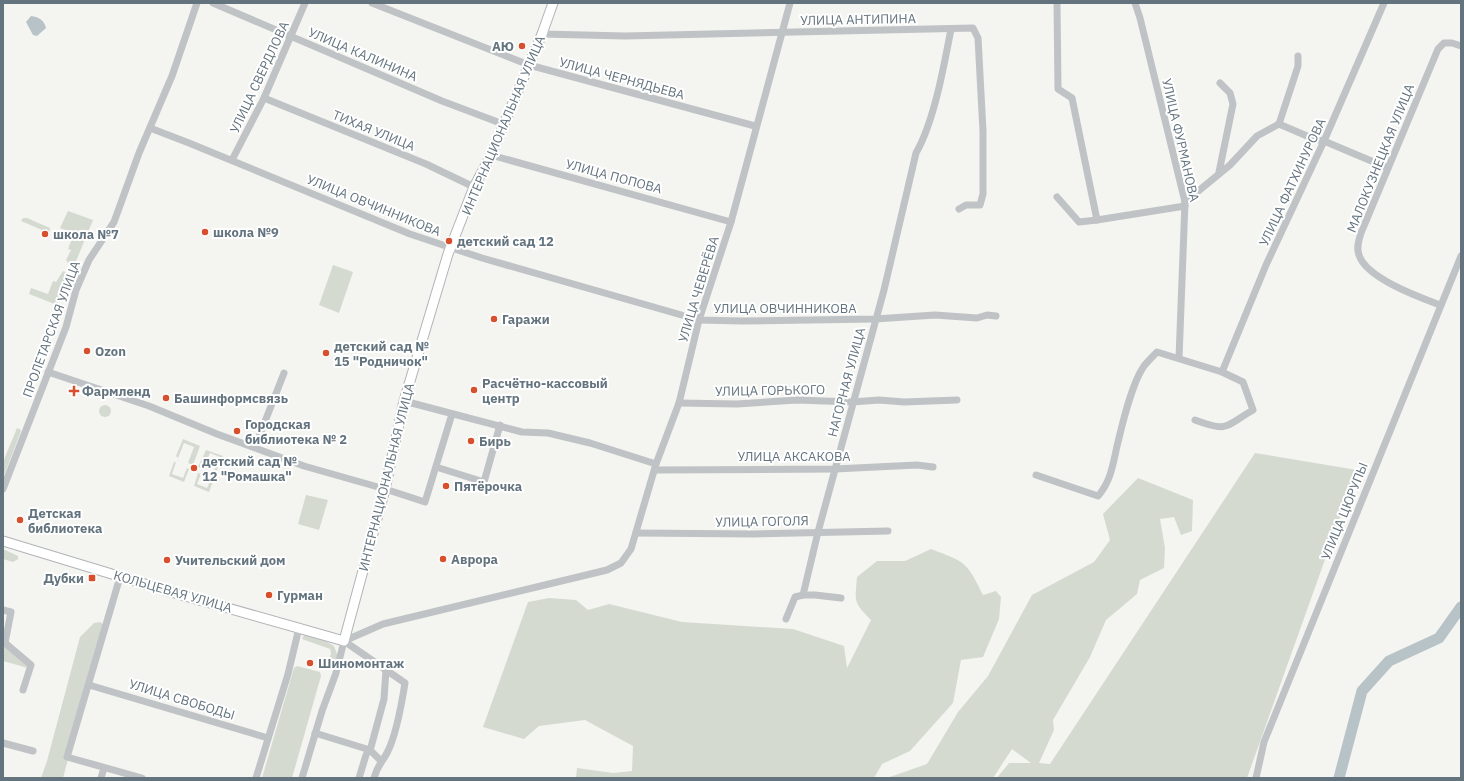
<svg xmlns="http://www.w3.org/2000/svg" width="1464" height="781" viewBox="0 0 1464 781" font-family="'IBM Plex Sans',sans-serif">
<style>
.green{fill:#d5dad1}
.water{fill:#b8c3c7}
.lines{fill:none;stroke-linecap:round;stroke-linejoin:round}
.river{stroke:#b8c3c7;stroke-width:11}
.major-casing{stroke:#b0b5b8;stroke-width:11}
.minor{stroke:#bfc3c6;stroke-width:7}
.major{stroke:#fff;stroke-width:9}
.poi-dot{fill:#d74f2c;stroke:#fff;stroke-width:1.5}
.labels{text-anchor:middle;stroke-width:4;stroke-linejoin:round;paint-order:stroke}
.street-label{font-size:13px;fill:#64747f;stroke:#fff}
.poi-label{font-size:13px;font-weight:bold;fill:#64747f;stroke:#fff;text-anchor:start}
</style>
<rect width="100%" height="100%" fill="#f4f4f0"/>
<!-- green -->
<g class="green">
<polygon points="68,211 93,220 74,266 68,263 66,260 71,250 68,249 74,233 60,228"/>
<polygon points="23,218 27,218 50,228 49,233 21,221"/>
<polygon points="333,265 353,272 339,313 319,305"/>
<polygon points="63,271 70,274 57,305 29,294 31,288 48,294 53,281 56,282"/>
<circle cx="105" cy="411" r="6"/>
<polygon points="17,428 21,430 20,434 3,478 3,462"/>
<polygon points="183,439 200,446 193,465 188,463 194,447 184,443 178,458 176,456"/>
<polygon points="206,450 223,456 216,472 214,471 220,457 210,453 203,469 198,467"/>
<polygon points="1255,453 1357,470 1247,778 997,778 1009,763 1031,763 1012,749 993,778 887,778 927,764 958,712 988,676 1032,595 1094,562 1110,540 1103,514 1138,478 1193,500 1192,531 1181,535 1174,517 1160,519 1165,548 1164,568 1140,580 1137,594 1106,620 1090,657 1053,720 1054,730 1039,763 1050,764"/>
<polygon points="174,462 176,462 172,474 183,478 187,468 189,469 184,482 169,476"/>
<polygon points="198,473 201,474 197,484 207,488 213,475 215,476 209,492 194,486"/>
<polygon points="306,495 328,500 319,530 298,524"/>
<polygon points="3,549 18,556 18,559 13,562 3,559"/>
<path d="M931,549C967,563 966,561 983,595L996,591L1001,597L999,619L983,657L961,660L953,703L910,751L882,764L874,778H576L577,768L613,773L632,771L633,746L585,720L539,726L524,739L483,727L528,602L549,598L576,600L588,610L609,604L682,622L793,629L844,646L847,668L871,620C853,602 855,602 857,577L877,561H905Z"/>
<polygon points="100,622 104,625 63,778 41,778 47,761 80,637 94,623"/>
<polygon points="304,635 320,638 334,646 338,657 333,667 328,665 331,653 330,649 302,639"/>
<polygon points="3,645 22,659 28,668 3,661"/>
<polygon points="297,666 320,672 321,676 292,778 262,778 291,678 294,668"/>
</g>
<!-- water -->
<path class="water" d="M31,16C39,17 44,20 46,28L37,36L33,35L26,22Z"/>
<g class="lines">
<!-- river -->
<polyline class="river" points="1339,778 1362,691 1389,661 1439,638 1461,607"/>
<!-- major casing -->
<g class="major-casing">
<polyline id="major" points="3,541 171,592 344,641 385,489 404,401 448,254 474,187 491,155 542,34 553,3"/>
</g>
<!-- minor -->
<g class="minor">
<polyline points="213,3 442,101 503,124"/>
<polyline points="372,3 529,65 755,126"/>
<polyline points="1057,3 1058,89 1072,98 1097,220 1185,206"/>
<polyline points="1135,3 1140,18 1185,202 1179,358"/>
<polyline points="542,34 625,36 973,28 978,38 983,131 983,194 980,205 966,205 959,209"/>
<polyline points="264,98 426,164 474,187"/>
<polyline points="1279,124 1298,66 1298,56"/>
<polyline points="150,128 189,143 410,234 482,258 699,320 742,321 875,319 935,315 977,318 987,315 996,316"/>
<polyline points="491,155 731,222"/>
<polyline points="232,160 264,98 305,3"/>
<polyline points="1219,172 1233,104 1230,93 1220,83"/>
<polyline points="1057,197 1079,222 1097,220"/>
<polyline points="1185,202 1230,165 1257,136 1279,124 1314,139 1324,141 1388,168"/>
<path d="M1440,305C1419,297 1366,278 1359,255C1356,248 1359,240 1361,233L1438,49L1444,43H1452L1461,46"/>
<polyline points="48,372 149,406 217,434 304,466 385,489 425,502 452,414"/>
<polyline points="1222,372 1266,265 1324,141 1384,3"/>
<polyline points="404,401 522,432 548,433 590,443 656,464"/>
<polyline points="679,403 737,404 797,400 852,402 879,400 904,402 957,400"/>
<polyline points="255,447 284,373"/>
<polyline points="436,467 484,482 500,425"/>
<polyline points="656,470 835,469 917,465 933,467"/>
<path d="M1036,475L1098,496C1112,480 1113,462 1118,442C1123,421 1132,383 1144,366C1148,361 1153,356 1157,352L1222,372L1243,382L1253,410C1225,426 1229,433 1195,420"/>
<polyline points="3,489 66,327 76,290 89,260 114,222 139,153 172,76 197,3"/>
<polyline points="636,533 754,534 888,531"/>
<polyline points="120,577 67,757 142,778"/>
<polyline points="803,595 815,595 841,598"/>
<polyline points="3,610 11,612 5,643 31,665 23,690"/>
<path d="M786,619L795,597L803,595L818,532L884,290L916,153C934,122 944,66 951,29"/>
<polyline points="344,641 383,624 607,570 621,563 631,549 656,464 679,403 699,320 731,222 790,3"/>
<path d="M344,641L405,683C402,702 396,736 387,753C381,764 378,764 374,778"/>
<polyline points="89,685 268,738"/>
<polyline points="315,733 370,750 381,761"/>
<polyline points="3,743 33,751"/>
<polyline points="101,778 104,768"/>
<polyline points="256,778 288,674 299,628"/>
<polyline points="302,778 322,711 336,673 344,641"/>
<polyline points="359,778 366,755 371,747 384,699 386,670"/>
<polyline points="1256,778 1264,742 1461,256"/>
</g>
<!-- major -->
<use href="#major" class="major"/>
</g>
<!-- markers -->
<g class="poi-dot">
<circle cx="522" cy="46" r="4"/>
<circle cx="205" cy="232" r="4"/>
<circle cx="45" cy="234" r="4"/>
<circle cx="449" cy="241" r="4"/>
<circle cx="494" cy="319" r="4"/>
<circle cx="87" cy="351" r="4"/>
<circle cx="326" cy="353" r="4"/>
<circle cx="474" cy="390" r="4"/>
<path d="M72 385h4v4h4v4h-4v4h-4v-4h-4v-4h4z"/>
<circle cx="166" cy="398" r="4"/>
<circle cx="237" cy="431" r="4"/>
<circle cx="471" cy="441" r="4"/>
<circle cx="194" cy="468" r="4"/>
<circle cx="446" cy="486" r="4"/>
<circle cx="20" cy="520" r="4"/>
<circle cx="443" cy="559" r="4"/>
<circle cx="167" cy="560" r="4"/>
<rect x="88" y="574" width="8" height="8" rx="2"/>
<circle cx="269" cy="595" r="4"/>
<circle cx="310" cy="663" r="4"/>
</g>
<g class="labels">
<!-- street labels -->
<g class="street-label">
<text transform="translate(858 19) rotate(-1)" y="5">УЛИЦА АНТИПИНА</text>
<text transform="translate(363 54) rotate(23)" y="5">УЛИЦА КАЛИНИНА</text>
<text transform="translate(259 77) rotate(-65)" y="5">УЛИЦА СВЕРДЛОВА</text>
<text transform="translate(622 78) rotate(15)" y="5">УЛИЦА ЧЕРНЯДЬЕВА</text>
<text transform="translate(503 125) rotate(-67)" y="5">ИНТЕРНАЦИОНАЛЬНАЯ УЛИЦА</text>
<text transform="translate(374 130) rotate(22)" y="5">ТИХАЯ УЛИЦА</text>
<text transform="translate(1181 140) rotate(77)" y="5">УЛИЦА ФУРМАНОВА</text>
<text transform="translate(1380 158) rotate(-68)" y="5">МАЛОКУЗНЕЦКАЯ УЛИЦА</text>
<text transform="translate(614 176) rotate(15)" y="5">УЛИЦА ПОПОВА</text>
<text transform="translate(1292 182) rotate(-65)" y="5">УЛИЦА ФАТХИНУРОВА</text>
<text transform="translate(374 205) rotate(22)" y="5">УЛИЦА ОВЧИННИКОВА</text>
<text transform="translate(698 289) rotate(-73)" y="5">УЛИЦА ЧЕВЕРЁВА</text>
<text x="785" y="313">УЛИЦА ОВЧИННИКОВА</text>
<text transform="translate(51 329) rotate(-70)" y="5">ПРОЛЕТАРСКАЯ УЛИЦА</text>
<text transform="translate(846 382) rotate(-75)" y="5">НАГОРНАЯ УЛИЦА</text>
<text transform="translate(770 390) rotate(-1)" y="5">УЛИЦА ГОРЬКОГО</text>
<text x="794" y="461">УЛИЦА АКСАКОВА</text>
<text transform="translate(386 477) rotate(-76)" y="5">ИНТЕРНАЦИОНАЛЬНАЯ УЛИЦА</text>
<text transform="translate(1344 511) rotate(-68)" y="5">УЛИЦА ЦЮРУПЫ</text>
<text transform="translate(762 521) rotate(-1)" y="5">УЛИЦА ГОГОЛЯ</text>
<text transform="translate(173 591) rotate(16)" y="5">КОЛЬЦЕВАЯ УЛИЦА</text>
<text transform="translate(182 699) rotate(17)" y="5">УЛИЦА СВОБОДЫ</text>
</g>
<!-- poi labels -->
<g class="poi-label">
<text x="514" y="51" text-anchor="end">АЮ</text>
<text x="213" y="237">школа №9</text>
<text x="53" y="239">школа №7</text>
<text x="457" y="246">детский сад 12</text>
<text x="502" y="324">Гаражи</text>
<text x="334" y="351">детский сад №<tspan x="334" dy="15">15 "Родничок"</tspan></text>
<text x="95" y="356">Ozon</text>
<text x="482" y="388">Расчётно-кассовый<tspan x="482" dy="15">центр</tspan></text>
<text x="82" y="396">Фармленд</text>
<text x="174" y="403">Башинформсвязь</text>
<text x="245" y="429">Городская<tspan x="245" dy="15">библиотека № 2</tspan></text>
<text x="479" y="446">Бирь</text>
<text x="202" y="466">детский сад №<tspan x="202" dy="15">12 "Ромашка"</tspan></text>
<text x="454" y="491">Пятёрочка</text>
<text x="28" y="518">Детская<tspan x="28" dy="15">библиотека</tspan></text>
<text x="451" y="564">Аврора</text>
<text x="175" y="565">Учительский дом</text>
<text x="84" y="583" text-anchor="end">Дубки</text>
<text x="277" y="600">Гурман</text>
<text x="318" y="668">Шиномонтаж</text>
</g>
</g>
<!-- border -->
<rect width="1464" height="781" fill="none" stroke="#64747f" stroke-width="8"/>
</svg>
